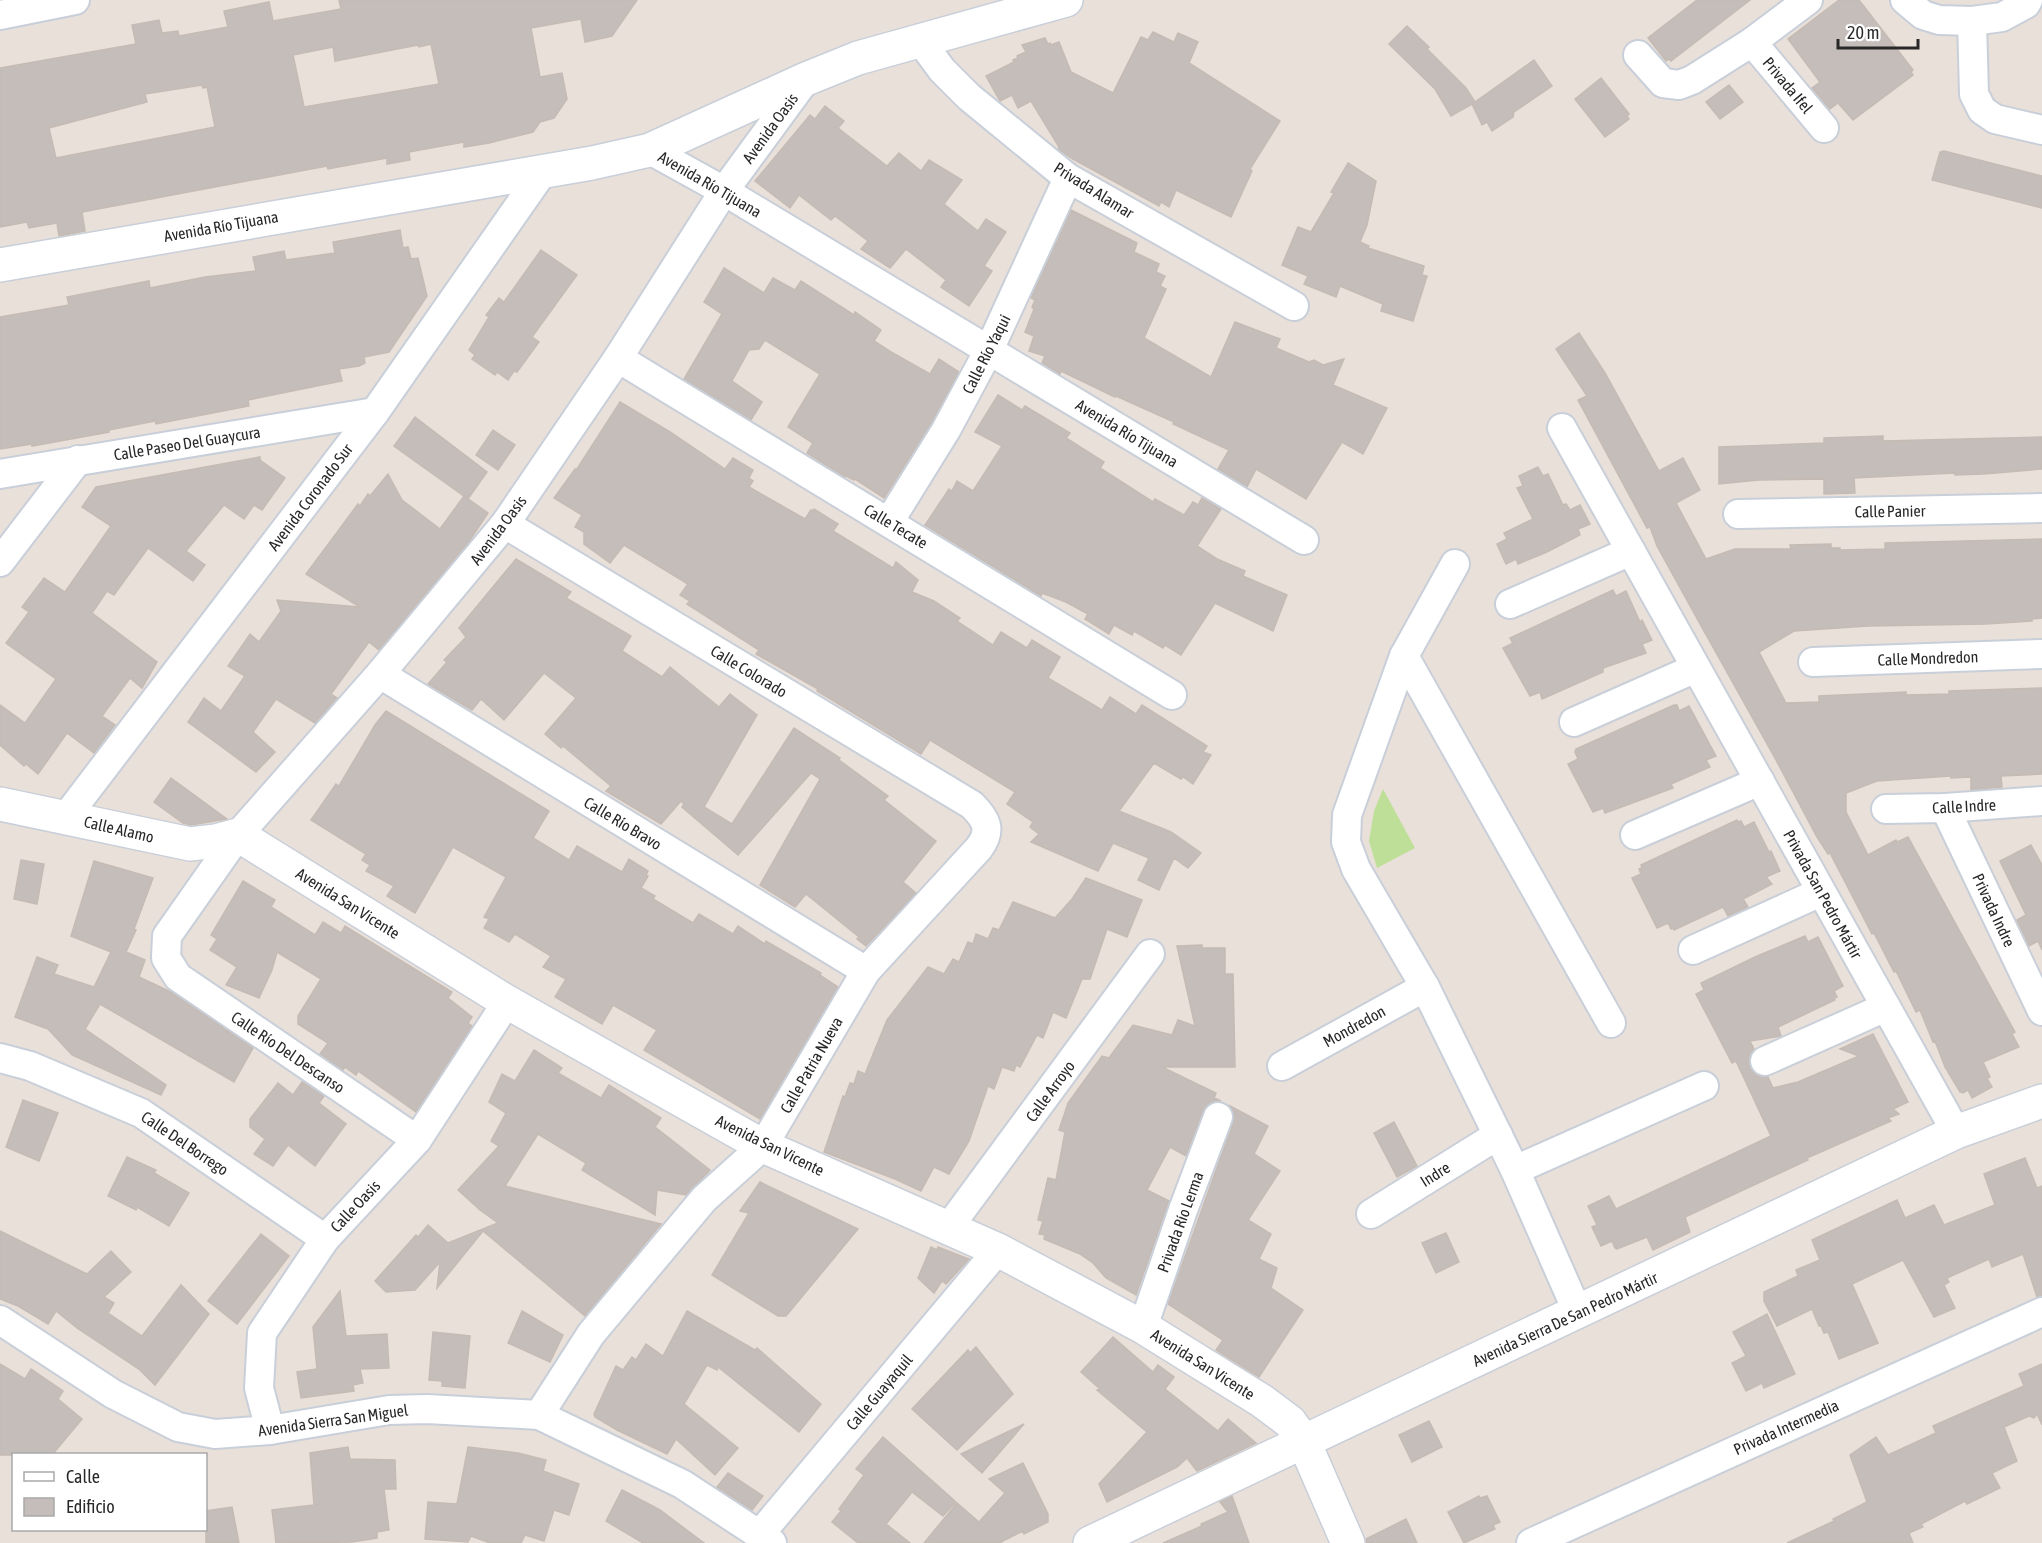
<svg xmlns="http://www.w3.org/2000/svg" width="2042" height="1543" viewBox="0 0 2042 1543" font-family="'Asap Condensed',sans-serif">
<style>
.green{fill:#bedf97}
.building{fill:#c5bdb9;stroke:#c5bbb4;stroke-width:1.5;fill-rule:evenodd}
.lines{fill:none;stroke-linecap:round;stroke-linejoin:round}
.street-casing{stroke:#c8cfd9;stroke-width:32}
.secondary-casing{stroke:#c8cfd9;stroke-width:36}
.street{stroke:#fff;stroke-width:28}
.secondary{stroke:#fff;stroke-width:33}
.labels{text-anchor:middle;stroke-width:5;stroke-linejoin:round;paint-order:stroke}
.street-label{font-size:16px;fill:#282828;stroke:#fff}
</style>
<rect width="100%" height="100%" fill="#eae0da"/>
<!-- green -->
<polygon class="green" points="1383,789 1415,848 1377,868 1369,841 1374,811"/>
<!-- building -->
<g class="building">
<path d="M339,0H637L612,36L585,42L581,19L531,28L540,77L562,73L567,99L554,118L540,122L533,132L489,143L464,147V142L409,152L410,160L387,164V158L328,169L327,166L82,212L85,231L59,236L57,223L29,228L27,222L0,227V68L136,44L132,25L159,20L162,33L178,31L179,36L228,27L224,11L269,2L273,21L341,9ZM431,44L439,84L304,107L293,55L333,47L335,61L418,45L419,47ZM202,85L203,88L207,87L215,127L56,158L49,128L147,102L145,94Z"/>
<polygon points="1697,0 1750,0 1671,61 1669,59 1666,61 1648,38"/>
<polygon points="1839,0 1859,0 1913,70 1911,72 1913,75 1853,120 1838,103 1830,109 1812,88 1820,82 1788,39"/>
<polygon points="1407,26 1429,47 1427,49 1466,88 1475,102 1534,60 1552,86 1514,112 1513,117 1492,131 1487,122 1482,125 1472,104 1451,116 1435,89 1389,44"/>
<polygon points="1153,32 1174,42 1178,33 1198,42 1189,63 1280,121 1250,169 1252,171 1231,217 1176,190 1169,207 1161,202 1159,206 1073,159 1058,149 1059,147 1031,101 1018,108 1012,95 1000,101 986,76 1014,62 1013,60 1018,58 1017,56 1026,52 1022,45 1045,38 1048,44 1050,43 1051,45 1059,42 1071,72 1113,93 1141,37 1148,40"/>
<polygon points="1601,78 1629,114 1627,116 1629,119 1605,137 1575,99"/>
<polygon points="1729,85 1743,102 1720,119 1706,102"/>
<polygon points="825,106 844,121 838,128 887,166 899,153 921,171 929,160 962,180 944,204 978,231 986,219 1006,232 984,266 992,271 969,306 941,287 946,280 906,249 890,268 861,249 868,241 835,216 831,220 799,195 790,208 755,181 810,115 815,119"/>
<polygon points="1944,151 2042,176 2042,208 1932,180 1940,152"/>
<polygon points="1348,163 1376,181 1367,225 1360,242 1369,246 1368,248 1424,266 1422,275 1427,276 1413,321 1381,311 1383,304 1340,286 1336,297 1304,284 1308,276 1282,265 1298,227 1311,232 1334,193 1331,192"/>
<polygon points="1071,210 1137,243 1134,252 1159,264 1156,272 1165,276 1160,286 1166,289 1144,338 1211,377 1235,322 1280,339 1276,348 1309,362 1314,360 1323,365 1344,359 1333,385 1387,408 1363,454 1342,442 1306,499 1256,469 1247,487 1218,469 1229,450 1173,424 1174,422 1116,396 1115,397 1061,371 1060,374 1042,363 1045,356 1029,351 1034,336 1025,332 1034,309 1032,307 1035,300 1031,298"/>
<polygon points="400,230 403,248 408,247 411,259 418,258 427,296 389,352 364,357 365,363 359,366 339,369 342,381 248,400 249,406 156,424 155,421 109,430 109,432 32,446 32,444 0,449 0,317 69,305 67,297 149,281 150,288 205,277 256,271 253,257 284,251 286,260 335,253 333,242"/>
<polygon points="541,250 577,275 532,337 539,342 517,372 514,371 508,380 497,372 495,375 472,359 475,355 469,350 489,317 486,315 499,298 504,302"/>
<polygon points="724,268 764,293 773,278 795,290 801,281 854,315 855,312 881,330 874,341 891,352 930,374 939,359 959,372 932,422 884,498 855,479 854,480 846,476 845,477 807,453 813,443 788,427 820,374 765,340 759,349 749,350 732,381 762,402 751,420 684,379 722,314 704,302"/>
<polygon points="1579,333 1605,373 1659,471 1683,458 1700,490 1676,503 1706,559 1735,549 1791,549 1790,545 1831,544 1831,548 1840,548 1840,550 1885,549 1885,543 2042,539 2042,618 2032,619 2032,621 1986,624 1868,626 1794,631 1759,652 1786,703 1819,702 1819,696 1906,692 1906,695 1949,694 1949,691 2042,688 2042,774 2001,776 2002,787 1971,790 1971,777 1951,778 1951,776 1877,781 1846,793 1846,812 1868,855 1896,840 1897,842 1908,837 2015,1032 2012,1034 2019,1047 1983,1062 1990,1077 1987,1078 1992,1087 1972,1098 1968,1090 1963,1093 1960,1092 1945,1067 1935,1041 1933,1042 1920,1010 1916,1012 1896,971 1894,972 1874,933 1872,934 1830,853 1828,854 1817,837 1776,760 1700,624 1657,546 1650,527 1647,528 1578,400 1587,396 1556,349"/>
<polygon points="998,395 1022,410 1025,406 1070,433 1066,438 1104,462 1100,468 1153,502 1155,499 1184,515 1193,502 1198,505 1202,498 1221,509 1197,546 1217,559 1245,571 1243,576 1287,595 1273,631 1215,603 1181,655 1165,645 1163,648 1134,631 1132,635 1114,625 1109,634 1085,619 1088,614 1066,602 1042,593 1041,596 925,525 949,489 952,491 957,481 973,491 1002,446 975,432"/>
<polygon points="620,402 670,432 725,469 733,458 753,470 749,478 753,481 749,487 805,519 811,510 813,511 814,509 838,524 833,531 893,568 896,562 918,580 912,592 934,601 960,618 957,621 993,645 1001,632 1027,648 1032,640 1060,657 1048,678 1102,710 1110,697 1136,714 1142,705 1207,746 1203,752 1211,755 1193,784 1183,777 1181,779 1154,763 1119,811 1171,832 1201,853 1188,868 1174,858 1159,890 1138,880 1149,858 1113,843 1098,871 1031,842 1039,834 1030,827 1033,822 1007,804 1015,792 930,740 921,754 817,691 818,689 756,654 759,650 687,604 690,601 680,595 688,584 624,545 610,563 584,544 584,532 575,527 582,515 554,498 575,469 577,469"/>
<polygon points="415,417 487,472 468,499 394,446"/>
<polygon points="493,430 515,445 498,470 476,455"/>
<polygon points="1883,436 1883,441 2042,437 2042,469 1984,474 1955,475 1955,473 1854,478 1855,493 1824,494 1824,479 1759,480 1719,484 1719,447 1824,443 1824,438"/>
<polygon points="260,457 260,460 285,478 262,510 254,505 244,519 224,505 186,551 205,565 193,581 148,548 114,595 107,591 92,613 157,662 142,688 130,678 102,716 115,725 94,753 67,733 38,774 26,764 24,766 0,745 0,705 25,723 56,679 6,643 29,612 22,607 44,578 65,592 111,526 82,507 96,487"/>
<polygon points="1538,467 1543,476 1548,474 1563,505 1566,504 1570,510 1580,505 1590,524 1578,529 1580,535 1547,552 1518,564 1516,559 1506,564 1497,544 1507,539 1504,533 1533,519 1517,488 1523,486 1519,476"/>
<polygon points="388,474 402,500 440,529 464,496 488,513 468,543 379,650 369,642 331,694 337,698 315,723 276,699 253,732 275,752 256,772 188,722 204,698 221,711 245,676 228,666 250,634 259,642 281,611 277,600 360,607 306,574 358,504 360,506 368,494 370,496"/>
<polygon points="516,559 571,592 566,598 631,636 622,651 662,677 670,667 719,707 730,694 757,715 704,807 732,824 794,728 840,758 839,760 888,796 884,800 936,841 903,882 916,893 866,946 857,939 859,937 806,894 795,907 760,885 820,779 811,773 738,855 682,807 684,804 681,801 661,824 606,791 611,786 563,746 561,748 545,734 576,698 544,673 504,720 481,699 472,710 428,684 447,662 444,660 466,637 459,628"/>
<polygon points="1613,590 1616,596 1626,591 1640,622 1642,620 1652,640 1642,644 1646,653 1603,668 1603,672 1542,699 1540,692 1530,696 1503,648 1513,643 1510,638"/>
<polygon points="1674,705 1677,705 1679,711 1689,706 1716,756 1706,760 1710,767 1671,784 1673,788 1605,813 1603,808 1593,812 1568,764 1578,759 1575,752 1576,749"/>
<polygon points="386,711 549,811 533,838 569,860 577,846 622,872 629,859 648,871 646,875 648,876 641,888 655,896 653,899 693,923 699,914 733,934 738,926 765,944 766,941 821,973 820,975 838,987 760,1119 644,1050 657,1030 613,1005 602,1024 555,997 566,979 543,967 551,956 515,934 509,942 484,928 489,919 484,917 506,877 453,847 415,913 387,896 394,886 366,871 370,865 362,860 366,854 311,820 336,784 339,786 375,725"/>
<polygon points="171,778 227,819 191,825 183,823 154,802"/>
<polygon points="1737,820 1738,822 1741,821 1744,827 1754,822 1769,852 1771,851 1780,871 1766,877 1772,884 1743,899 1748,907 1728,916 1723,907 1674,930 1673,928 1671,929 1668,923 1657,928 1632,878 1641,874 1639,869 1642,868 1641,865"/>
<polygon points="2031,845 2042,865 2042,950 2038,941 2029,946 2017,920 2026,915 2000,861"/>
<polygon points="21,860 44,864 37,904 14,899"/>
<polygon points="94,861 153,878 134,929 136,930 126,952 145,960 139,977 173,993 253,1048 234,1082 100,1004 85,1029 166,1085 161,1095 72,1055 48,1029 15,1017 37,957 58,965 54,974 94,987 111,952 71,936"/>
<polygon points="1086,878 1142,900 1127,937 1107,929 1090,979 1082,979 1066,1018 1053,1012 1043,1038 1037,1035 1020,1067 1016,1065 1014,1071 1002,1067 994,1089 988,1086 969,1141 949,1174 934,1167 921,1191 895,1179 824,1152 843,1096 845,1097 850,1083 854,1084 858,1071 865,1074 887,1020 928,967 944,974 953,959 959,962 968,942 973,944 976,934 988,939 993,928 999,930 1013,902 1055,918 1072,899"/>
<polygon points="243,881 275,900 271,907 315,935 323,922 341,933 345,926 452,992 448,998 472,1017 468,1023 472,1026 416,1112 358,1071 356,1075 345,1067 343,1070 320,1054 328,1043 298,1024 298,1016 321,979 277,952 272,970 259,998 226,985 237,967 210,950 217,939 211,935"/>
<polygon points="1805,936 1808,942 1818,937 1843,986 1834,991 1837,997 1834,998 1835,1000 1778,1027 1781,1036 1750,1041 1754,1049 1749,1059 1750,1068 1756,1075 1768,1077 1773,1088 1798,1082 1859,1056 1840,1049 1873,1034 1908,1102 1893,1109 1899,1114 1888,1118 1891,1121 1807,1158 1808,1160 1685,1217 1690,1232 1653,1250 1647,1237 1617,1249 1615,1248 1612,1241 1601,1246 1592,1227 1597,1225 1588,1206 1609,1196 1616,1209 1771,1136 1736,1061 1732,1063 1696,994 1704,990 1701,983 1755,957"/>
<polygon points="1202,945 1202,948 1225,948 1225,974 1233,974 1235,1067 1162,1067 1216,1093 1214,1098 1221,1101 1215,1101 1208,1104 1203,1111 1186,1156 1170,1147 1147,1190 1169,1201 1136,1295 1106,1278 1093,1263 1080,1254 1044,1239 1045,1235 1039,1234 1043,1221 1038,1220 1048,1178 1056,1180 1065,1132 1059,1130 1068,1103 1102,1056 1109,1058 1133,1025 1172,1035 1178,1020 1195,1026 1177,946"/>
<polygon points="534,1050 562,1068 558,1073 601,1098 609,1085 661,1118 655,1127 710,1170 686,1195 657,1190 655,1215 582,1170 586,1163 538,1134 505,1186 661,1224 585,1316 483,1231 437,1288 440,1262 415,1290 386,1292 375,1281 416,1235 418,1237 428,1225 448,1243 498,1223 480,1210 458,1190 499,1146 491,1141 506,1113 489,1102 502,1074 515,1081"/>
<polygon points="302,1082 324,1096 319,1103 346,1124 315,1166 288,1145 273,1166 254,1154 265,1139 250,1127 250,1119 278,1083 293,1095"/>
<polygon points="23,1100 58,1113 39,1161 6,1147"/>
<polygon points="1230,1106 1268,1126 1254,1154 1280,1171 1248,1220 1271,1234 1259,1259 1277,1268 1271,1288 1303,1310 1259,1377 1216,1350 1223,1340 1168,1304 1233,1123 1234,1114"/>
<polygon points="1394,1122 1417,1166 1397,1177 1374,1133"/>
<polygon points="127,1157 156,1170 154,1173 189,1193 169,1226 137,1207 136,1210 108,1196"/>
<polygon points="2025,1158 2037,1188 2042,1186 2042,1296 2037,1297 2023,1254 1992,1267 1989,1259 1947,1278 1949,1282 1944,1285 1955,1308 1934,1317 1903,1260 1852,1284 1878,1343 1839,1359 1828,1332 1824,1333 1821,1326 1819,1326 1812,1309 1777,1326 1764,1301 1764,1292 1798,1276 1796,1270 1820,1260 1812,1240 1897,1200 1905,1218 1934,1205 1944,1225 1995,1205 1984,1174"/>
<polygon points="760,1182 858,1229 786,1316 778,1316 712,1275 749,1213 740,1211"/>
<polygon points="0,1231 87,1274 111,1251 131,1272 104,1297 114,1303 108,1313 142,1336 181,1285 209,1314 155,1385 140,1370 77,1328 56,1311 48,1324 18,1306 0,1299"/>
<polygon points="1446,1233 1459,1262 1436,1273 1422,1243"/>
<polygon points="261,1234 289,1256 237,1324 208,1301"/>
<polygon points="931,1247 937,1250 938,1247 969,1259 946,1284 942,1281 934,1293 918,1278"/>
<polygon points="340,1291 346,1336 387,1334 389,1368 360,1369 363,1383 353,1385 354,1391 301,1398 297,1372 317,1369 313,1327"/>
<polygon points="522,1311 563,1335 550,1362 508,1343"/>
<polygon points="687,1311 755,1350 757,1348 821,1404 799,1432 718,1367 717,1370 707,1365 684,1404 738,1448 715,1475 676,1439 667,1454 617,1430 595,1417 594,1414 616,1366 623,1370 632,1357 636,1360 646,1344 663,1356"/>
<polygon points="1767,1314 1795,1374 1764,1388 1762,1383 1746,1391 1732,1363 1746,1356 1733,1332"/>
<polygon points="433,1332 470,1336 465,1388 442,1386 442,1381 429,1380"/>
<polygon points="1113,1337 1153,1372 1158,1365 1174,1377 1165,1389 1218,1431 1228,1419 1256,1443 1197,1471 1187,1458 1177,1467 1107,1502 1099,1484 1147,1432 1097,1390 1100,1389 1081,1372"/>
<polygon points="976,1347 1013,1394 957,1450 912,1409 968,1350 970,1353"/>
<polygon points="0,1364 25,1379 31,1369 63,1391 58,1399 82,1419 52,1455 0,1455"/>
<polygon points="2042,1364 2042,1425 2037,1414 2034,1418 2029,1416 2004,1427 2017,1461 1992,1473 2000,1488 1967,1504 1965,1501 1921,1524 1923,1527 1909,1533 1913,1543 1787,1543 1834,1521 1833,1519 1867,1502 1850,1455 1876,1437 1888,1455 1936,1433 1933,1426 2024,1386 2019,1374"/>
<polygon points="1429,1421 1442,1447 1412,1462 1399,1435"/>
<polygon points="1024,1424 982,1473 961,1454"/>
<polygon points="883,1437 956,1502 943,1516 912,1492 886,1524 910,1543 858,1543 832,1522 841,1511 839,1509 864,1475 856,1469"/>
<polygon points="348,1447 350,1459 395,1460 396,1489 384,1489 389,1530 377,1532 377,1538 352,1542 276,1543 272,1510 314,1505 310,1453"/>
<polygon points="468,1447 518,1453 546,1460 543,1471 579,1484 569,1515 554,1510 544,1541 525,1535 521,1543 490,1543 471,1536 468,1542 425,1539 428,1502 457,1504"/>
<polygon points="1023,1463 1048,1514 1048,1522 1024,1534 1023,1531 1001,1542 1002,1543 924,1543 957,1503 979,1522 1005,1493 989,1479"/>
<polygon points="728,1473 763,1496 752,1510 717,1487"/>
<polygon points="622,1490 660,1510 704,1543 643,1543 606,1521"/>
<polygon points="1232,1496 1249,1543 1163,1543 1202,1526 1201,1524 1228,1512 1220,1502"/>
<polygon points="1479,1496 1480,1498 1487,1496 1500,1522 1493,1525 1495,1529 1464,1543 1448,1512"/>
<polygon points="232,1507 239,1543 206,1543 206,1511"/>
<polygon points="1406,1519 1417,1543 1366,1543 1366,1539"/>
</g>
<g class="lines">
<!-- street casing -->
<g class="street-casing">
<g id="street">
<polyline points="1905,0 1923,15 1939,20 1972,21 2002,17 2026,4 2028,0"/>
<polyline points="0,15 75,0"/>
<polyline points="1972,21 1974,94 1982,110 1995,119 2042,130"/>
<polyline points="920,40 942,70 969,97 1068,178 1294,306"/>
<polyline points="1752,42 1824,128"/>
<polyline points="1638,55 1663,83 1679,85 1692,80 1752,42 1808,0"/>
<polyline points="650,150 724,191 1304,540"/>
<polyline points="618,358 1172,695"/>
<polyline points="1562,428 1956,1132"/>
<polyline points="0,474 375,412"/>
<polyline points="1738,514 2042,508"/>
<polyline points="889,522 946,430 989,350 1068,178"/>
<path d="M505,524L972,805C987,820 992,830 979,848L866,971L763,1146L704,1199L591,1334L539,1415"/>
<polyline points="0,562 78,460"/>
<polyline points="1455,564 1404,656 1347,815 1346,842 1356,869 1425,987 1515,1170 1578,1313"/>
<polyline points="1510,604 1631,551"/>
<polyline points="1404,656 1611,1023"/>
<polyline points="1813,662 2042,654"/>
<polyline points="380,674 866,971"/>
<polyline points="1574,722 1696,668"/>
<polyline points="1945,808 2042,1011"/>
<polyline points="1886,809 1945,808 2042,801"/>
<polyline points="66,817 375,412 544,170"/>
<polyline points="1635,835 1760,781"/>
<polyline points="1693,950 1821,892"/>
<polyline points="0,1058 30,1066 141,1113 325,1239"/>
<polyline points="1765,1061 1886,1007"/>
<polyline points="1282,1066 1425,987"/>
<polyline points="417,1140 178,977 166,958 167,936 238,835 380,674 505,524 618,358 724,191 806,79"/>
<polyline points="1515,1170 1704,1086"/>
<polyline points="1371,1214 1498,1135"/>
<polyline points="949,1227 1150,954"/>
<polyline points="0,1320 113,1394 178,1427 215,1434 270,1430 389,1410 427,1409 539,1415 682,1484 772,1543"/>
<polyline points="1143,1327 1183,1210 1218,1117"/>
<polyline points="270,1430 259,1388 262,1333 325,1239 417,1140 507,1002"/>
<polyline points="760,1534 998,1250"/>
<polyline points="1531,1543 2042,1312"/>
</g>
</g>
<!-- secondary casing -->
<g class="secondary-casing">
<g id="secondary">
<polyline points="0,265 592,163 650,150 806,79 858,58 1066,0"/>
<polyline points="0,804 190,844 216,841 238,835 507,1002 763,1146 998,1250 1143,1327 1262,1401 1290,1422 1304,1442 1348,1543"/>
<polyline points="1090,1543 1956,1132 2042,1101"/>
</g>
</g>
<!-- street -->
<use href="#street" class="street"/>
<!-- secondary -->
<use href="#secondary" class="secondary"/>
</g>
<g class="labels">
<!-- street labels -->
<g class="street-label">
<text transform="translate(1788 85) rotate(50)" y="6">Privada Ifel</text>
<text transform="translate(770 128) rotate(-54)" y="6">Avenida Oasis</text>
<text transform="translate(710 184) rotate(30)" y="6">Avenida Río Tijuana</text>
<text transform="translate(1094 190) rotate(32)" y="6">Privada Alamar</text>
<text transform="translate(221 226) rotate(-10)" y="6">Avenida Río Tijuana</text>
<text transform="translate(986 354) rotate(-63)" y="6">Calle Río Yaqui</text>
<text transform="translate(1127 433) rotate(31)" y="6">Avenida Río Tijuana</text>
<text transform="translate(187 443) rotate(-9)" y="6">Calle Paseo Del Guaycura</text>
<text transform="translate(310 497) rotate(-53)" y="6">Avenida Coronado Sur</text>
<text transform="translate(1890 511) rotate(-1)" y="6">Calle Panier</text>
<text transform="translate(896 526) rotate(31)" y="6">Calle Tecate</text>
<text transform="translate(498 530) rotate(-53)" y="6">Avenida Oasis</text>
<text transform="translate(1928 658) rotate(-2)" y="6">Calle Mondredon</text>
<text transform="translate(749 671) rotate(31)" y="6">Calle Colorado</text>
<text transform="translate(1964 806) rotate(-3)" y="6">Calle Indre</text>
<text transform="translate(623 823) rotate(31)" y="6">Calle Río Bravo</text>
<text transform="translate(119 829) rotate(13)" y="6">Calle Alamo</text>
<text transform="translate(1823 894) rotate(61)" y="6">Privada San Pedro Mártir</text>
<text transform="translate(348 903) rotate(32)" y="6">Avenida San Vicente</text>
<text transform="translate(1994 910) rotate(65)" y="6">Privada Indre</text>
<text transform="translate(1354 1026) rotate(-29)" y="6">Mondredon</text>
<text transform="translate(288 1052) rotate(34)" y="6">Calle Río Del Descanso</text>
<text transform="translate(811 1065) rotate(-60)" y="6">Calle Patria Nueva</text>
<text transform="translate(1050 1091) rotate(-54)" y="6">Calle Arroyo</text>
<text transform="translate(185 1143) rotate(34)" y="6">Calle Del Borrego</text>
<text transform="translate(770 1145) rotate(26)" y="6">Avenida San Vicente</text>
<text transform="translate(1435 1174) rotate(-32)" y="6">Indre</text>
<text transform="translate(355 1206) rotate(-47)" y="6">Calle Oasis</text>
<text transform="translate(1180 1222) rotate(-70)" y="6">Privada Río Lerma</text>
<text transform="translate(1565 1319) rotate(-25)" y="6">Avenida Sierra De San Pedro Mártir</text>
<text transform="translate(1203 1364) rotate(32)" y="6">Avenida San Vicente</text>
<text transform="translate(879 1392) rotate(-50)" y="6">Calle Guayaquil</text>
<text transform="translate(333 1420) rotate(-8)" y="6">Avenida Sierra San Miguel</text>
<text transform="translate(1786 1427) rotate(-24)" y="6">Privada Intermedia</text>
</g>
</g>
<!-- legend -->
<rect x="12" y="1453" width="195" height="78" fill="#ffffff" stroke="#a9a9a9" stroke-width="1.5"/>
<rect x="24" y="1472" width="30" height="9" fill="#ffffff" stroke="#a9a9a9" stroke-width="1.5"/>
<text x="66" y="1483" font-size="18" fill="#282828">Calle</text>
<rect x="24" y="1498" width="30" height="18" fill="#c5bdb9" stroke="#a9a9a9" stroke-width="1.5"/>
<text x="66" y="1513" font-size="18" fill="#282828">Edificio</text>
<!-- scale -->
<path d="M1838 39v9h80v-9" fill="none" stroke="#282828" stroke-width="3"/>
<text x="1847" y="39" font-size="18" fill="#282828" stroke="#ffffff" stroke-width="4.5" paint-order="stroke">20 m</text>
</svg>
